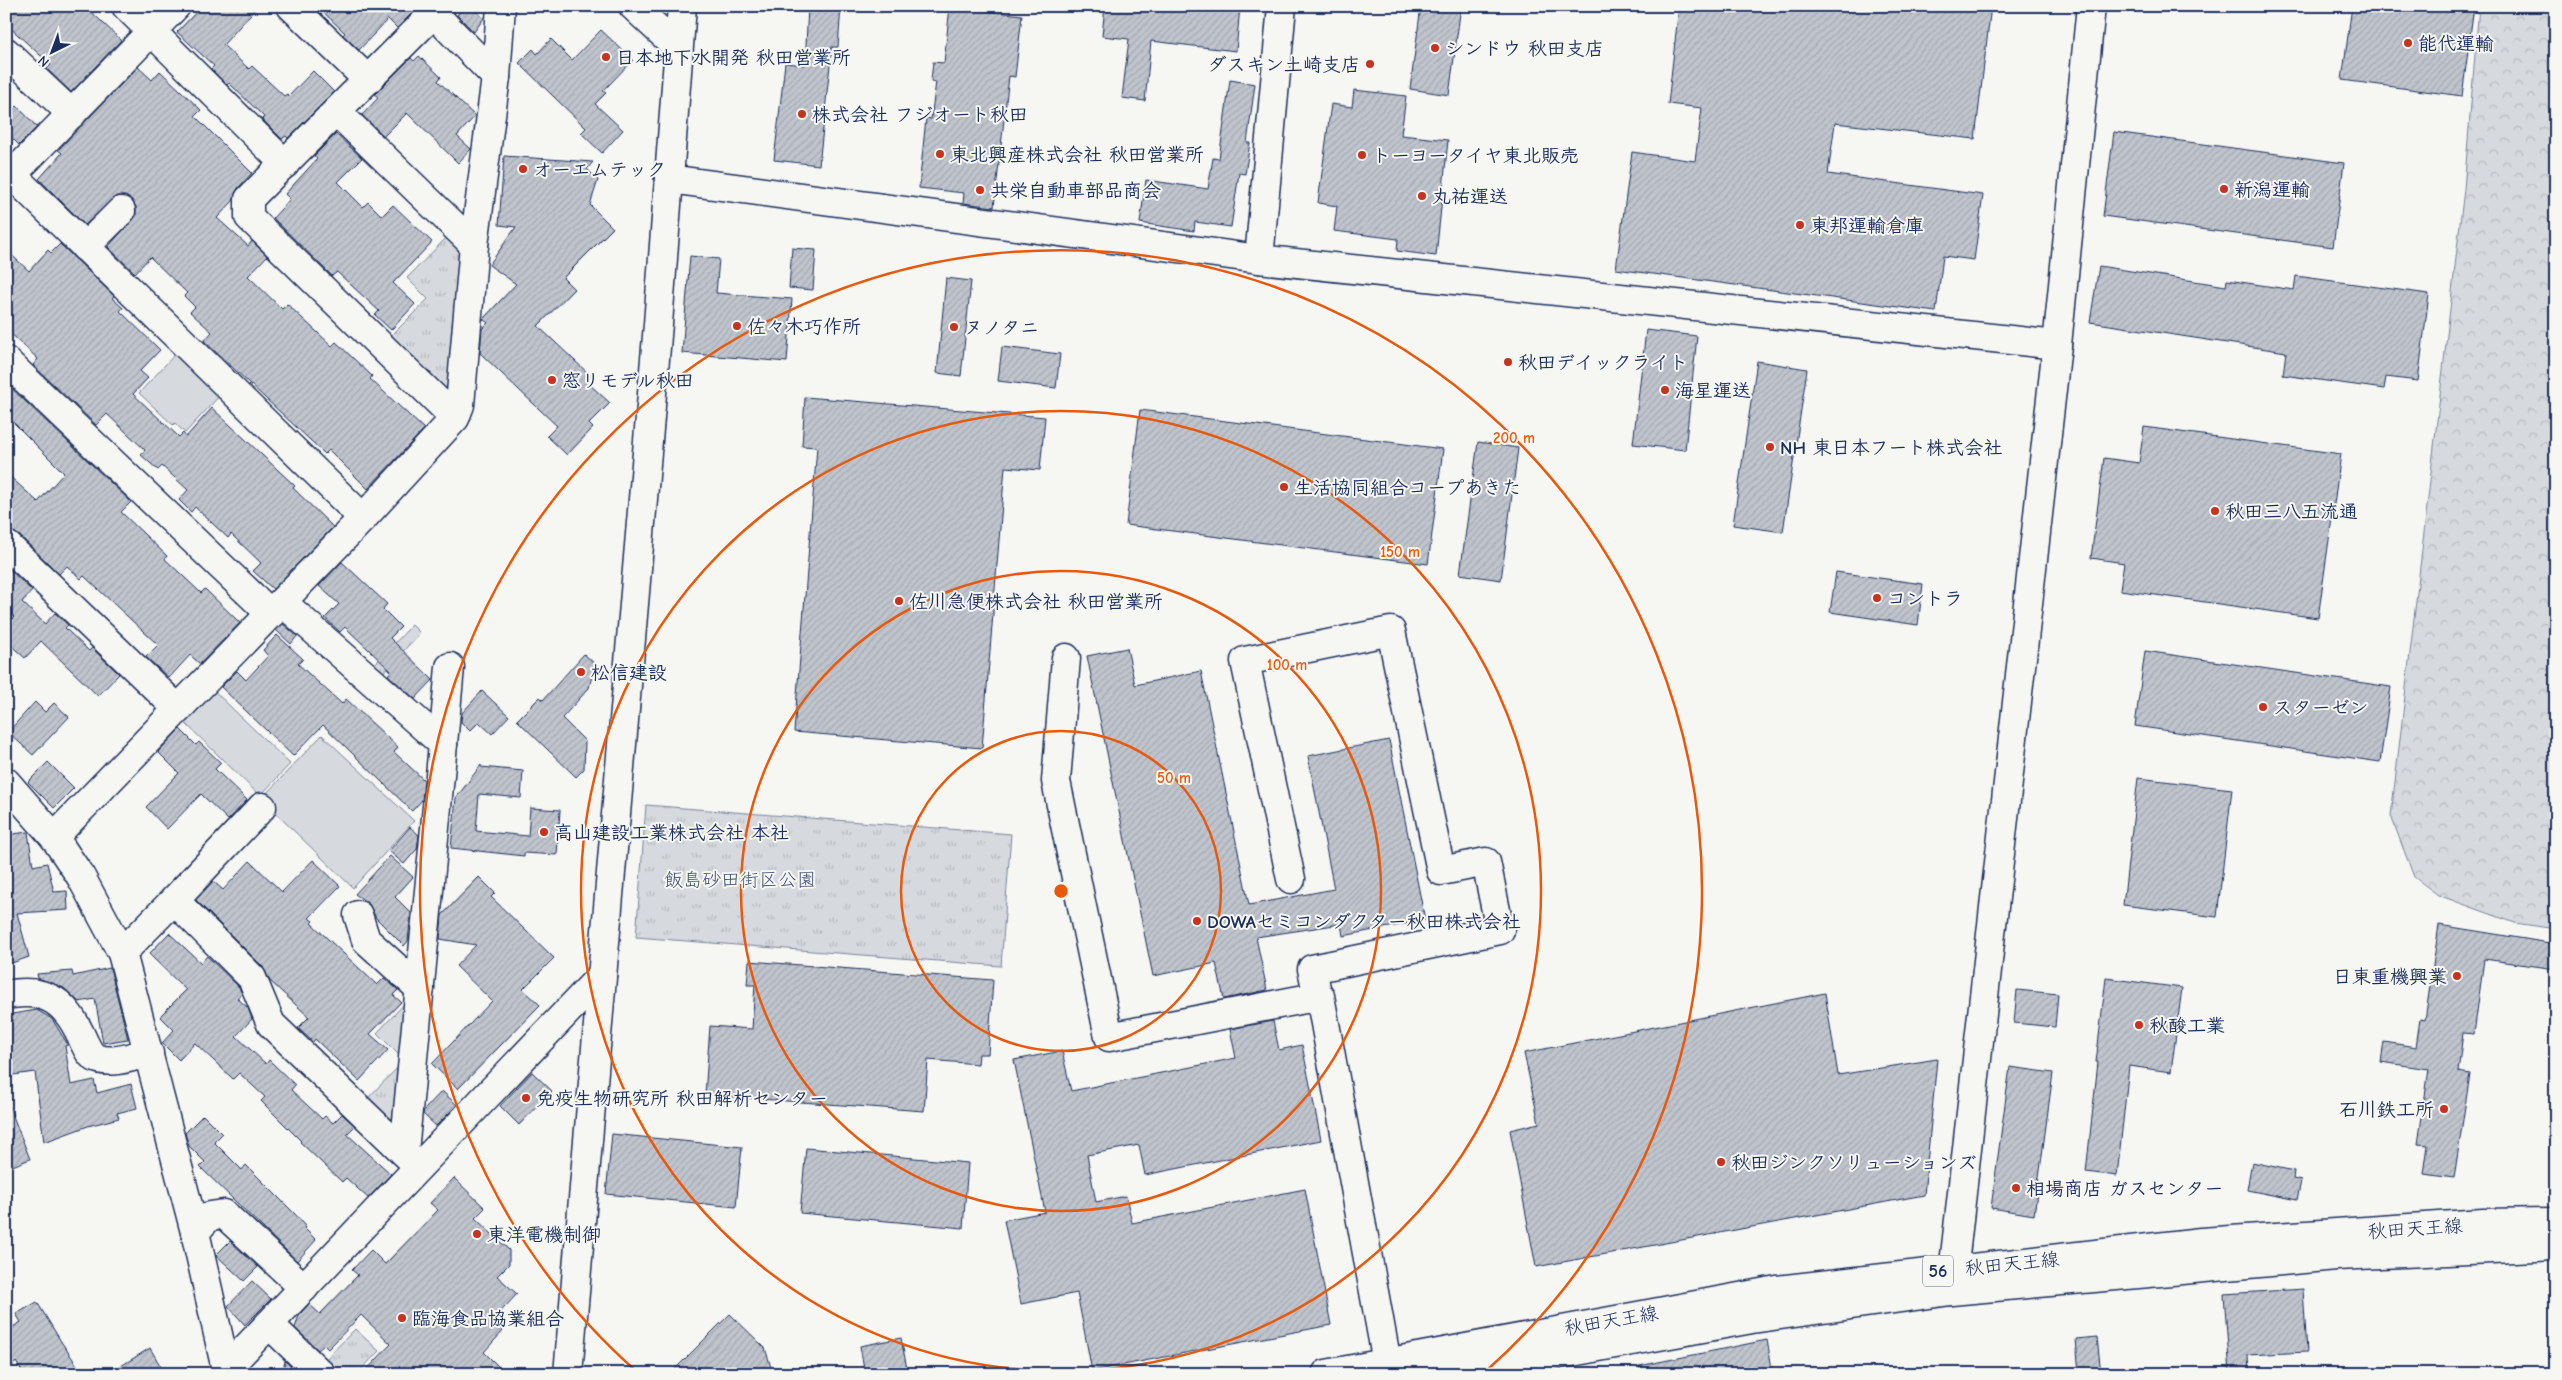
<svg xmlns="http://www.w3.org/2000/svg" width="2562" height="1380" viewBox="0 0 2562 1380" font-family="'Comic Neue','Klee One',sans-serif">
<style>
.grass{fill:#d6d9dd;stroke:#78849e}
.forest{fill:url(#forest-crowns);stroke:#78849e}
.park{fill:url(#park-tufts);stroke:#78849e}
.building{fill:url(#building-hatch);stroke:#1b2f5e}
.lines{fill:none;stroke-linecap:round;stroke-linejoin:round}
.minor-casing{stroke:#1b2f5e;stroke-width:31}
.major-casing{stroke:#1b2f5e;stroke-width:31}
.minor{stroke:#f6f6f2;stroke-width:28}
.major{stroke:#f6f6f2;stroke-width:28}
.ring{fill:none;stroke:#e8590c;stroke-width:2.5}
.poi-dot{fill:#c8321e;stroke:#f6f6f2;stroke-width:2}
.labels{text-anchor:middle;stroke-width:4;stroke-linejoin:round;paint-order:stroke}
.shield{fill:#f6f6f2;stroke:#5d6b8a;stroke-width:1}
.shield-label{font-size:18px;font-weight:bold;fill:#1b2f5e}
.poi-label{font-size:19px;font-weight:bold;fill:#1b2f5e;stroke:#f6f6f2;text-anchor:start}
.park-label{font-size:19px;fill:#405177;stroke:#f6f6f2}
.street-label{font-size:19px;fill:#1b2f5e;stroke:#f6f6f2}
.centre{fill:#e8590c;stroke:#f6f6f2;stroke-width:2.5}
.ring-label{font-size:15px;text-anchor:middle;font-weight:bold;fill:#e8590c;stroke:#f6f6f2;stroke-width:4;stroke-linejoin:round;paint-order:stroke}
</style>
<defs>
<pattern id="forest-crowns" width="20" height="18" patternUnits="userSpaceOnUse" patternTransform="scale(1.25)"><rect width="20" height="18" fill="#d6d9dd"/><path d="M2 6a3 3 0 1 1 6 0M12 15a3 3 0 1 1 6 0" fill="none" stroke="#b7bbc0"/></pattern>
<pattern id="park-tufts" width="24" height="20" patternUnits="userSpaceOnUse" patternTransform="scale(1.25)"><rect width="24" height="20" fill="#d6d9dd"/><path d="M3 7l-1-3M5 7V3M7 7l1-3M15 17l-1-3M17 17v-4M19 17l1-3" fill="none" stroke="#b7bbc0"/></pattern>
<pattern id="building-hatch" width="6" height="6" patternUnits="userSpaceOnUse" patternTransform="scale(1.25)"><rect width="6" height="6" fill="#c0c4cd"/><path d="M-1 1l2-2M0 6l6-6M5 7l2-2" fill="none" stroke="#a4a9b2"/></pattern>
</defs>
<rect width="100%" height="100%" fill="#f6f6f2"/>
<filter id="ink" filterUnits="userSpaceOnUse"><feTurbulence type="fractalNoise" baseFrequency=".02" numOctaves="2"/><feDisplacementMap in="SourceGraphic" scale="10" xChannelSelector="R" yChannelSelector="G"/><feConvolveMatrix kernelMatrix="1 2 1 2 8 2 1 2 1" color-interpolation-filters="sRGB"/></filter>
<g filter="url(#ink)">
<!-- grass -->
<g class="grass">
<polygon points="179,350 223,392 185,433 175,423 173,425 139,393"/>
<polygon points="209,686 290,764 260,796 179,717"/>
<polygon points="322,735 414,821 353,888 261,799"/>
<polygon points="407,1001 401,1057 377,1033"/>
</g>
<!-- forest -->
<polygon class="forest" points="2479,6 2556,6 2556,929 2515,923 2438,895 2414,877 2391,816 2464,189"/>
<!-- park -->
<g class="park">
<polygon points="448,236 461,246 453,386 447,396 388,339 428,299 407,278"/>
<polygon points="412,625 420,633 382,674 373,666"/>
<polygon points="646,805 1011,834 1001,966 636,937"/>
<polygon points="403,1062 397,1117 384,1121 364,1102"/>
<polygon points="355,1329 379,1351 357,1374 334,1374 323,1362"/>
</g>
<!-- building -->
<g class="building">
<polygon points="6,6 85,6 121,40 71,92 47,69 51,65 6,24"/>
<polygon points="202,6 258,6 223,45 249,69 252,66 284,96 287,94 289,96 313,71 334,92 288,138 286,136 282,139 262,119 264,117 229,83 227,85 211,69 214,66 177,32"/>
<polygon points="317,6 419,6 397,28 388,19 359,50 343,35 345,33"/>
<polygon points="465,6 471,6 484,18 474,32 457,15"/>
<polygon points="808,6 841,6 838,47 832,47 819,165 774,160 785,63 805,65"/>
<polygon points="950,6 971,6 970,9 1022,15 1015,77 1009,76 994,207 963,203 964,193 919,188 926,118 931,119 936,82 931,81 933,62 944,63"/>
<polygon points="1105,6 1240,6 1236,51 1151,41 1145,101 1122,98 1129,39 1102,36"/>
<polygon points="1421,6 1461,6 1449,95 1410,89"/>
<polygon points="1679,6 1991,6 1975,139 1835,123 1828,174 1983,195 1974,260 1943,256 1936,312 1616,269 1632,152 1695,161 1702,108 1668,104"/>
<polygon points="2352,6 2474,6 2462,96 2342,80"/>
<polygon points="601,30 633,60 603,91 606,93 595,104 623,130 602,153 581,133 586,128 519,63 533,49 537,54 551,39 572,60"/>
<polygon points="419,56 441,77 438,81 475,116 457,136 471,149 458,163 407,113 384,136 362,115 378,98 375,94 411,58 414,61"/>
<polygon points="138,67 152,80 160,71 201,110 195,116 252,173 238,188 233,201 217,218 248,246 252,241 267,256 248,276 282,309 287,304 332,346 336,342 372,376 370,379 424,429 368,489 329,450 325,454 204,341 212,332 190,312 195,307 184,296 187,293 150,257 135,273 108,247 136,216 136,207 132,200 125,196 116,196 85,225 39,179 62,153 58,150"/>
<polygon points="1230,80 1255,84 1247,143 1250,143 1245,174 1239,173 1231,227 1195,222 1194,231 1140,223 1146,180 1208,189 1213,158 1219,159"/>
<polygon points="1354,90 1406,96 1401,135 1448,140 1436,256 1397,251 1398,239 1334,231 1337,206 1318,203 1331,104 1352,107"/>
<polygon points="17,106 37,127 19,145 6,132 6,117"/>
<polygon points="2114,132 2344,163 2333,247 2103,216"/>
<polygon points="336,134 362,158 338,182 363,207 368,202 382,216 393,205 432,242 393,283 415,304 391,330 375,315 379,311 337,272 332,276 273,218 290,199 285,194 317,159 314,156"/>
<polygon points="504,156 593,162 587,169 598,180 590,205 613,228 563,278 574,289 538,326 593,378 588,383 610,403 589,424 593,428 567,455 547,436 557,426 480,353 482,329 488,323 483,319 516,284 489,265 516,227 499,225"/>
<polygon points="60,244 114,296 112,298 123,308 120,311 160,350 140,371 148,378 133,394 179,437 183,433 186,437 212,408 295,486 293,488 333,527 273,589 253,571 261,563 231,534 228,538 195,507 191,512 179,500 188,490 162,466 158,470 141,455 145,450 107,414 96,425 33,365 38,359 6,329 6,250 29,271 48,250 51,253"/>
<polygon points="792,248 816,250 813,290 789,288"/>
<polygon points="690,256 719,259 716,293 792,299 787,362 682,353"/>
<polygon points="2099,266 2226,286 2227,280 2294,290 2296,276 2429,294 2418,381 2386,377 2384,389 2283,375 2286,352 2090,322"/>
<polygon points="946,278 971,281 961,376 937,373"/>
<polygon points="1646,330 1697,336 1685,450 1633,444"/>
<polygon points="1002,347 1060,354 1056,388 998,381"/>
<polygon points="1757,361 1807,369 1783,532 1733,525"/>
<polygon points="6,383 131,502 121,512 167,556 165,559 201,593 205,589 240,623 200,664 190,655 169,678 146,657 158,645 84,576 81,579 67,566 59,574 19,535 6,531 6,473 38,502 64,473 6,415"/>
<polygon points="805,397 1045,417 1040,470 1005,467 982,748 794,732 817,447 802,446"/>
<polygon points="1140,410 1443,449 1428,564 1126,525"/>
<polygon points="2144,427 2341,454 2318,618 2120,590 2124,563 2091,558 2104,458 2139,463"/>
<polygon points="1478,442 1518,448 1501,580 1460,574"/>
<polygon points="342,562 387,604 383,609 401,627 390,638 433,680 415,699 388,675 391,671 345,627 340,632 325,618 339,604 319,586"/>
<polygon points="6,566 32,591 22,602 45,624 55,613 68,625 65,628 89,651 92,648 119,674 98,696 41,641 25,658 6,641 6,625 14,617 10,614 6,618"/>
<polygon points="1836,572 1923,584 1918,625 1830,612"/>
<polygon points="283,624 297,636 291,644 276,630"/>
<polygon points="277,635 303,659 298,664 342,704 346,699 398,747 394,752 424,780 422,800 412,811 323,725 293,756 221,687 237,671 246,680 268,656 263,650"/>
<polygon points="1127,648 1135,685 1201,671 1249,905 1334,889 1308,756 1389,740 1425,920 1343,936 1341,924 1256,937 1267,990 1224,999 1216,963 1153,976 1087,656"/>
<polygon points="2145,651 2391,687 2380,762 2135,726"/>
<polygon points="584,654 595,664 589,688 562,718 585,741 584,769 576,777 517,720 540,697 543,700"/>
<polygon points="482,691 509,716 492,734 479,722 470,731 461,722 462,713"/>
<polygon points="35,702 45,712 54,703 69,717 33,755 8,732"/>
<polygon points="180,729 196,745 199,742 221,763 215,769 247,800 228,820 201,794 167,829 146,807 179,773 158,752"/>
<polygon points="48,762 74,788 54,808 28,782"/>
<polygon points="481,765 481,767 523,771 521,798 479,794 476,831 528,836 530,808 560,810 557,855 524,853 524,856 451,848 456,798"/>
<polygon points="2138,778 2232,789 2217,917 2123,905"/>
<polygon points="410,827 419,835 417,849 404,864 389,851"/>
<polygon points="28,832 33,866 47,863 54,892 67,891 68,910 17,913 29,957 6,965 6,835"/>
<polygon points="390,856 413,877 395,897 411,913 408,941 404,946 376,918 369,904 355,894"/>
<polygon points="313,860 340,886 309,918 313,921 311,923 377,985 384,978 398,990 393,995 401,1002 370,1034 388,1050 359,1081 315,1039 313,1042 298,1028 309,1017 270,981 263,967 196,900 213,881 223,890 250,861 282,892"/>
<polygon points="479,877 495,893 491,897 554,958 523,989 540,1005 458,1089 432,1064 492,1001 456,966 476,945 440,939 442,915"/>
<polygon points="2439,925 2556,944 2556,969 2484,959 2474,1034 2463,1033 2458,1072 2470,1074 2454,1178 2424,1174 2428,1145 2418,1144 2429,1069 2381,1062 2384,1042 2416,1047 2420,1019 2425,1020"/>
<polygon points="169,933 201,963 207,956 239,987 242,994 237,998 248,1008 252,1019 236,1036 266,1064 269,1060 295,1085 291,1090 322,1119 325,1116 333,1123 342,1114 355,1126 347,1134 391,1174 368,1198 346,1178 342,1182 300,1142 301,1141 261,1101 265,1097 239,1073 233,1079 195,1043 179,1060 162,1043 174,1030 160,1016 186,990 149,954"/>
<polygon points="749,961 993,980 988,1054 979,1054 978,1064 928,1060 924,1111 705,1095 710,1026 752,1029 755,985 747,985"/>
<polygon points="110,968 128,1039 103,1043 95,999 79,1002 64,988 38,978 37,974 72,971 73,976"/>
<polygon points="2106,978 2182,988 2171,1072 2129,1066 2117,1176 2086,1172 2098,1062 2096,1062"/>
<polygon points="2017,990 2058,994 2055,1027 2014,1023"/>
<polygon points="1825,993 1838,1075 1937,1059 1924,1195 1536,1267 1510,1130 1539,1123 1524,1053"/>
<polygon points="37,1010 52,1019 68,1045 65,1046 71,1085 94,1080 97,1093 131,1084 137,1108 117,1113 119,1118 88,1126 44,1142 35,1072 6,1076 6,1015"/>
<polygon points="1273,1021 1279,1050 1302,1045 1321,1140 1145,1175 1139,1145 1087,1155 1096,1202 1126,1196 1132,1223 1305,1189 1331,1325 1092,1371 1077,1293 1021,1304 1004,1220 1045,1212 1014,1060 1062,1051 1071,1091 1236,1058 1230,1029"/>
<polygon points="2010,1067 2053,1073 2034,1215 1991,1208"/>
<polygon points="532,1072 552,1091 519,1125 500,1106"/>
<polygon points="442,1091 457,1105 436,1126 423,1114 424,1110"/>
<polygon points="7,1101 30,1159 10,1167 6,1158"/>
<polygon points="203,1115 222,1134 214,1142 242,1170 246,1165 293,1212 306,1226 304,1228 316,1240 297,1261 200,1167 205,1162 189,1146 185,1133"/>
<polygon points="612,1134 742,1147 736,1207 606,1194"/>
<polygon points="806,1148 968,1163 963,1228 800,1213"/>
<polygon points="2252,1162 2294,1171 2293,1179 2301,1181 2297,1200 2247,1190"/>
<polygon points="454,1178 485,1208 475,1218 509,1250 509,1264 497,1276 517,1294 492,1321 503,1331 484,1352 506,1374 363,1374 391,1344 361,1315 328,1349 324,1345 318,1350 295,1328 299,1315 309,1304 320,1314 358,1275 352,1270 371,1250 385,1264 438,1210 430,1203"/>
<polygon points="230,1241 258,1267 244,1281 216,1255"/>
<polygon points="252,1281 271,1299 245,1325 228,1306"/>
<polygon points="2303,1289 2307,1352 2248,1355 2249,1374 2230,1374 2224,1294"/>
<polygon points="37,1302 62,1343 83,1374 24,1374 16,1362 6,1373 6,1331 21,1322 16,1314"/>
<polygon points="730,1314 765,1348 773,1374 670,1374"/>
<polygon points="2097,1337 2101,1374 2079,1374 2076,1339"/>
<polygon points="901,1338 908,1374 865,1374 860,1346"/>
<polygon points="1767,1340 1773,1374 1640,1374 1639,1366"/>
<polygon points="150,1348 165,1374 108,1374"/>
<polygon points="285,1361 297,1372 295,1374 282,1374"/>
</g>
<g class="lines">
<!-- minor casing -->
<g class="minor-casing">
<g id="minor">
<polyline points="126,6 285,164"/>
<polyline points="291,6 368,80"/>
<polyline points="441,6 249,199 249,217 455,418"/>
<polyline points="633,6 678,48"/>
<polyline points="1282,6 1259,259 2057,345"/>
<polyline points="434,14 496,77"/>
<polyline points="6,52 72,114"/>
<polyline points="337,112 474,245"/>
<polyline points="12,175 363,518"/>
<polyline points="669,179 1259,259"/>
<polyline points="6,181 176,6"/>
<polyline points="85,247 121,211"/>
<polyline points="6,361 271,614"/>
<polyline points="8,546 178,709"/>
<polyline points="282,602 443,744 404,1152"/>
<polyline points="1066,658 1056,781 1109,1037 1320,996 1389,1374"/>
<polyline points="443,744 450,667"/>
<polyline points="6,782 54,837 81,877 122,953 195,1232 227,1374"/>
<polyline points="54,837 363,518 455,418 460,405 474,245 496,77 501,6"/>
<polyline points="1291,879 1245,661 1391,631 1441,871 1486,862 1500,930 1312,969 1318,997"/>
<polyline points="174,900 262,807"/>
<polyline points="358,915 366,940 420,989"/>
<polyline points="122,953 174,900 252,978 271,1024 412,1160"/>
<path d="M6,995C48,987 67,1003 83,1040C86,1046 90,1056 96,1058C112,1065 133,1056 149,1053"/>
<polyline points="195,1232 210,1216 224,1214 304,1288"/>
<polyline points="1951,1291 2057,345 2091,6"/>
<polyline points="269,1324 321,1374"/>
<polyline points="226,1369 602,975"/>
<polyline points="568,1374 658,324 682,6"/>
</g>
</g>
<!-- major casing -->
<g class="major-casing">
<g id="major">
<polyline points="1326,1374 1777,1290 2201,1242 2483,1223 2556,1222"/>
<polyline points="1451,1374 1752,1319 1951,1291 2336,1256 2556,1246"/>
</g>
</g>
<!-- minor -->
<use href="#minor" class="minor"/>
<!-- major -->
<use href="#major" class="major"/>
</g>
</g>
<!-- distance rings -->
<g class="ring">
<circle cx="1061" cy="891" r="160"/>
<circle cx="1061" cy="891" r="320"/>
<circle cx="1061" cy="891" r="480"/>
<path d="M636 1371A641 641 0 1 1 1486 1371"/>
</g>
<!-- markers -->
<g class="poi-dot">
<circle cx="2408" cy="43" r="5"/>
<circle cx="1435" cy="48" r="5"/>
<circle cx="606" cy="57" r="5"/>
<circle cx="1370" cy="64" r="5"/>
<circle cx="802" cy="114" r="5"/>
<circle cx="940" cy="154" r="5"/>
<circle cx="1362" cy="155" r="5"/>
<circle cx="523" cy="169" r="5"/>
<circle cx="2224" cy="189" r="5"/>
<circle cx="980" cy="190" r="5"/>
<circle cx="1422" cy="196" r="5"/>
<circle cx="1800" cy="225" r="5"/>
<circle cx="737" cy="326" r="5"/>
<circle cx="954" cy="327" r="5"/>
<circle cx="1508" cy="362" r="5"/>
<circle cx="552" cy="380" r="5"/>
<circle cx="1665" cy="390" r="5"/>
<circle cx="1770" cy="447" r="5"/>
<circle cx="1284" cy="487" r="5"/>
<circle cx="2215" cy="511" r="5"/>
<circle cx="1877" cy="598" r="5"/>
<circle cx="899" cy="601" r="5"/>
<circle cx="581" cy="672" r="5"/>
<circle cx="2263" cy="707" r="5"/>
<circle cx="544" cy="832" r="5"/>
<circle cx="1197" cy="921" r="5"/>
<circle cx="2457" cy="976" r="5"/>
<circle cx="2139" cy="1025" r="5"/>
<circle cx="526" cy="1098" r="5"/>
<circle cx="2444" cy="1109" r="5"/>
<circle cx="1721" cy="1162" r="5"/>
<circle cx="2016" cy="1188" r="5"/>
<circle cx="477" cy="1234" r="5"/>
<circle cx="402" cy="1318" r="5"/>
</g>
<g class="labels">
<!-- shield labels -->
<rect class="shield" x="1923" y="1255.5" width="30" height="31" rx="4"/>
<g class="shield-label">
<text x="1938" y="1277">56</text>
</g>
<!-- poi labels -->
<g class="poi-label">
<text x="2418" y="50">能代運輸</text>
<text x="1445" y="55">シンドウ 秋田支店</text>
<text x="616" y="64">日本地下水開発 秋田営業所</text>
<text x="1360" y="71" text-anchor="end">ダスキン土崎支店</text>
<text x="812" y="121">株式会社 フジオート秋田</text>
<text x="950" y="161">東北興産株式会社 秋田営業所</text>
<text x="1372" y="162">トーヨータイヤ東北販売</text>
<text x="533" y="176">オーエムテック</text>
<text x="2234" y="196">新潟運輸</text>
<text x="990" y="197">共栄自動車部品商会</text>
<text x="1432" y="203">丸祐運送</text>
<text x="1810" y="232">東邦運輸倉庫</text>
<text x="747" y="333">佐々木巧作所</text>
<text x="964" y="334">ヌノタニ</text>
<text x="1518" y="369">秋田デイックライト</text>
<text x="562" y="387">窓リモデル秋田</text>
<text x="1675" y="397">海星運送</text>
<text x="1780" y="454">NH 東日本フート株式会社</text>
<text x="1294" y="494">生活協同組合コープあきた</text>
<text x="2225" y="518">秋田三八五流通</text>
<text x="1887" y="605">コントラ</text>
<text x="909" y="608">佐川急便株式会社 秋田営業所</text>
<text x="591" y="679">松信建設</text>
<text x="2273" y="714">スターゼン</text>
<text x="554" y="839">高山建設工業株式会社 本社</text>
<text x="1207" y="928">DOWAセミコンダクター秋田株式会社</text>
<text x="2447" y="983" text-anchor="end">日東重機興業</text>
<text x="2149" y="1032">秋酸工業</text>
<text x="536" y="1105">免疫生物研究所 秋田解析センター</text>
<text x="2434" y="1116" text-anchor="end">石川鉄工所</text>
<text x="1731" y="1169">秋田ジンクソリューションズ</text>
<text x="2026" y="1195">相場商店 ガスセンター</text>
<text x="487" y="1241">東洋電機制御</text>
<text x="412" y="1325">臨海食品協業組合</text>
</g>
<!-- park labels -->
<g class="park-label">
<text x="740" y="886">飯島砂田街区公園</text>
</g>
<!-- street labels -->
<g class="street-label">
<text transform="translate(2415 1228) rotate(-4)" y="7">秋田天王線</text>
<text transform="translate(2012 1263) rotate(-6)" y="7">秋田天王線</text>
<text transform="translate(1611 1320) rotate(-10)" y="7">秋田天王線</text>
</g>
</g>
<circle cx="1061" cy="891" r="8" class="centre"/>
<g class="ring-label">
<text x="1514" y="443">200 m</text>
<text x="1400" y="557">150 m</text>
<text x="1287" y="670">100 m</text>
<text x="1174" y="783">50 m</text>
</g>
<!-- margin -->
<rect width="2562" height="1380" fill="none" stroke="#f6f6f2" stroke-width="25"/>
<rect x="12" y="12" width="2537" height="1355" fill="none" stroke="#1b2f5e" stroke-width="2" filter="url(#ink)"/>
<!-- north arrow -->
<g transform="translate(52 52) rotate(222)" stroke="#f6f6f2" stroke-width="4" paint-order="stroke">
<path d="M0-4L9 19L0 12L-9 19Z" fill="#1b2f5e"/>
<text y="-8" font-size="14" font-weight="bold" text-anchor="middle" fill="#1b2f5e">N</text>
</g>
</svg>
